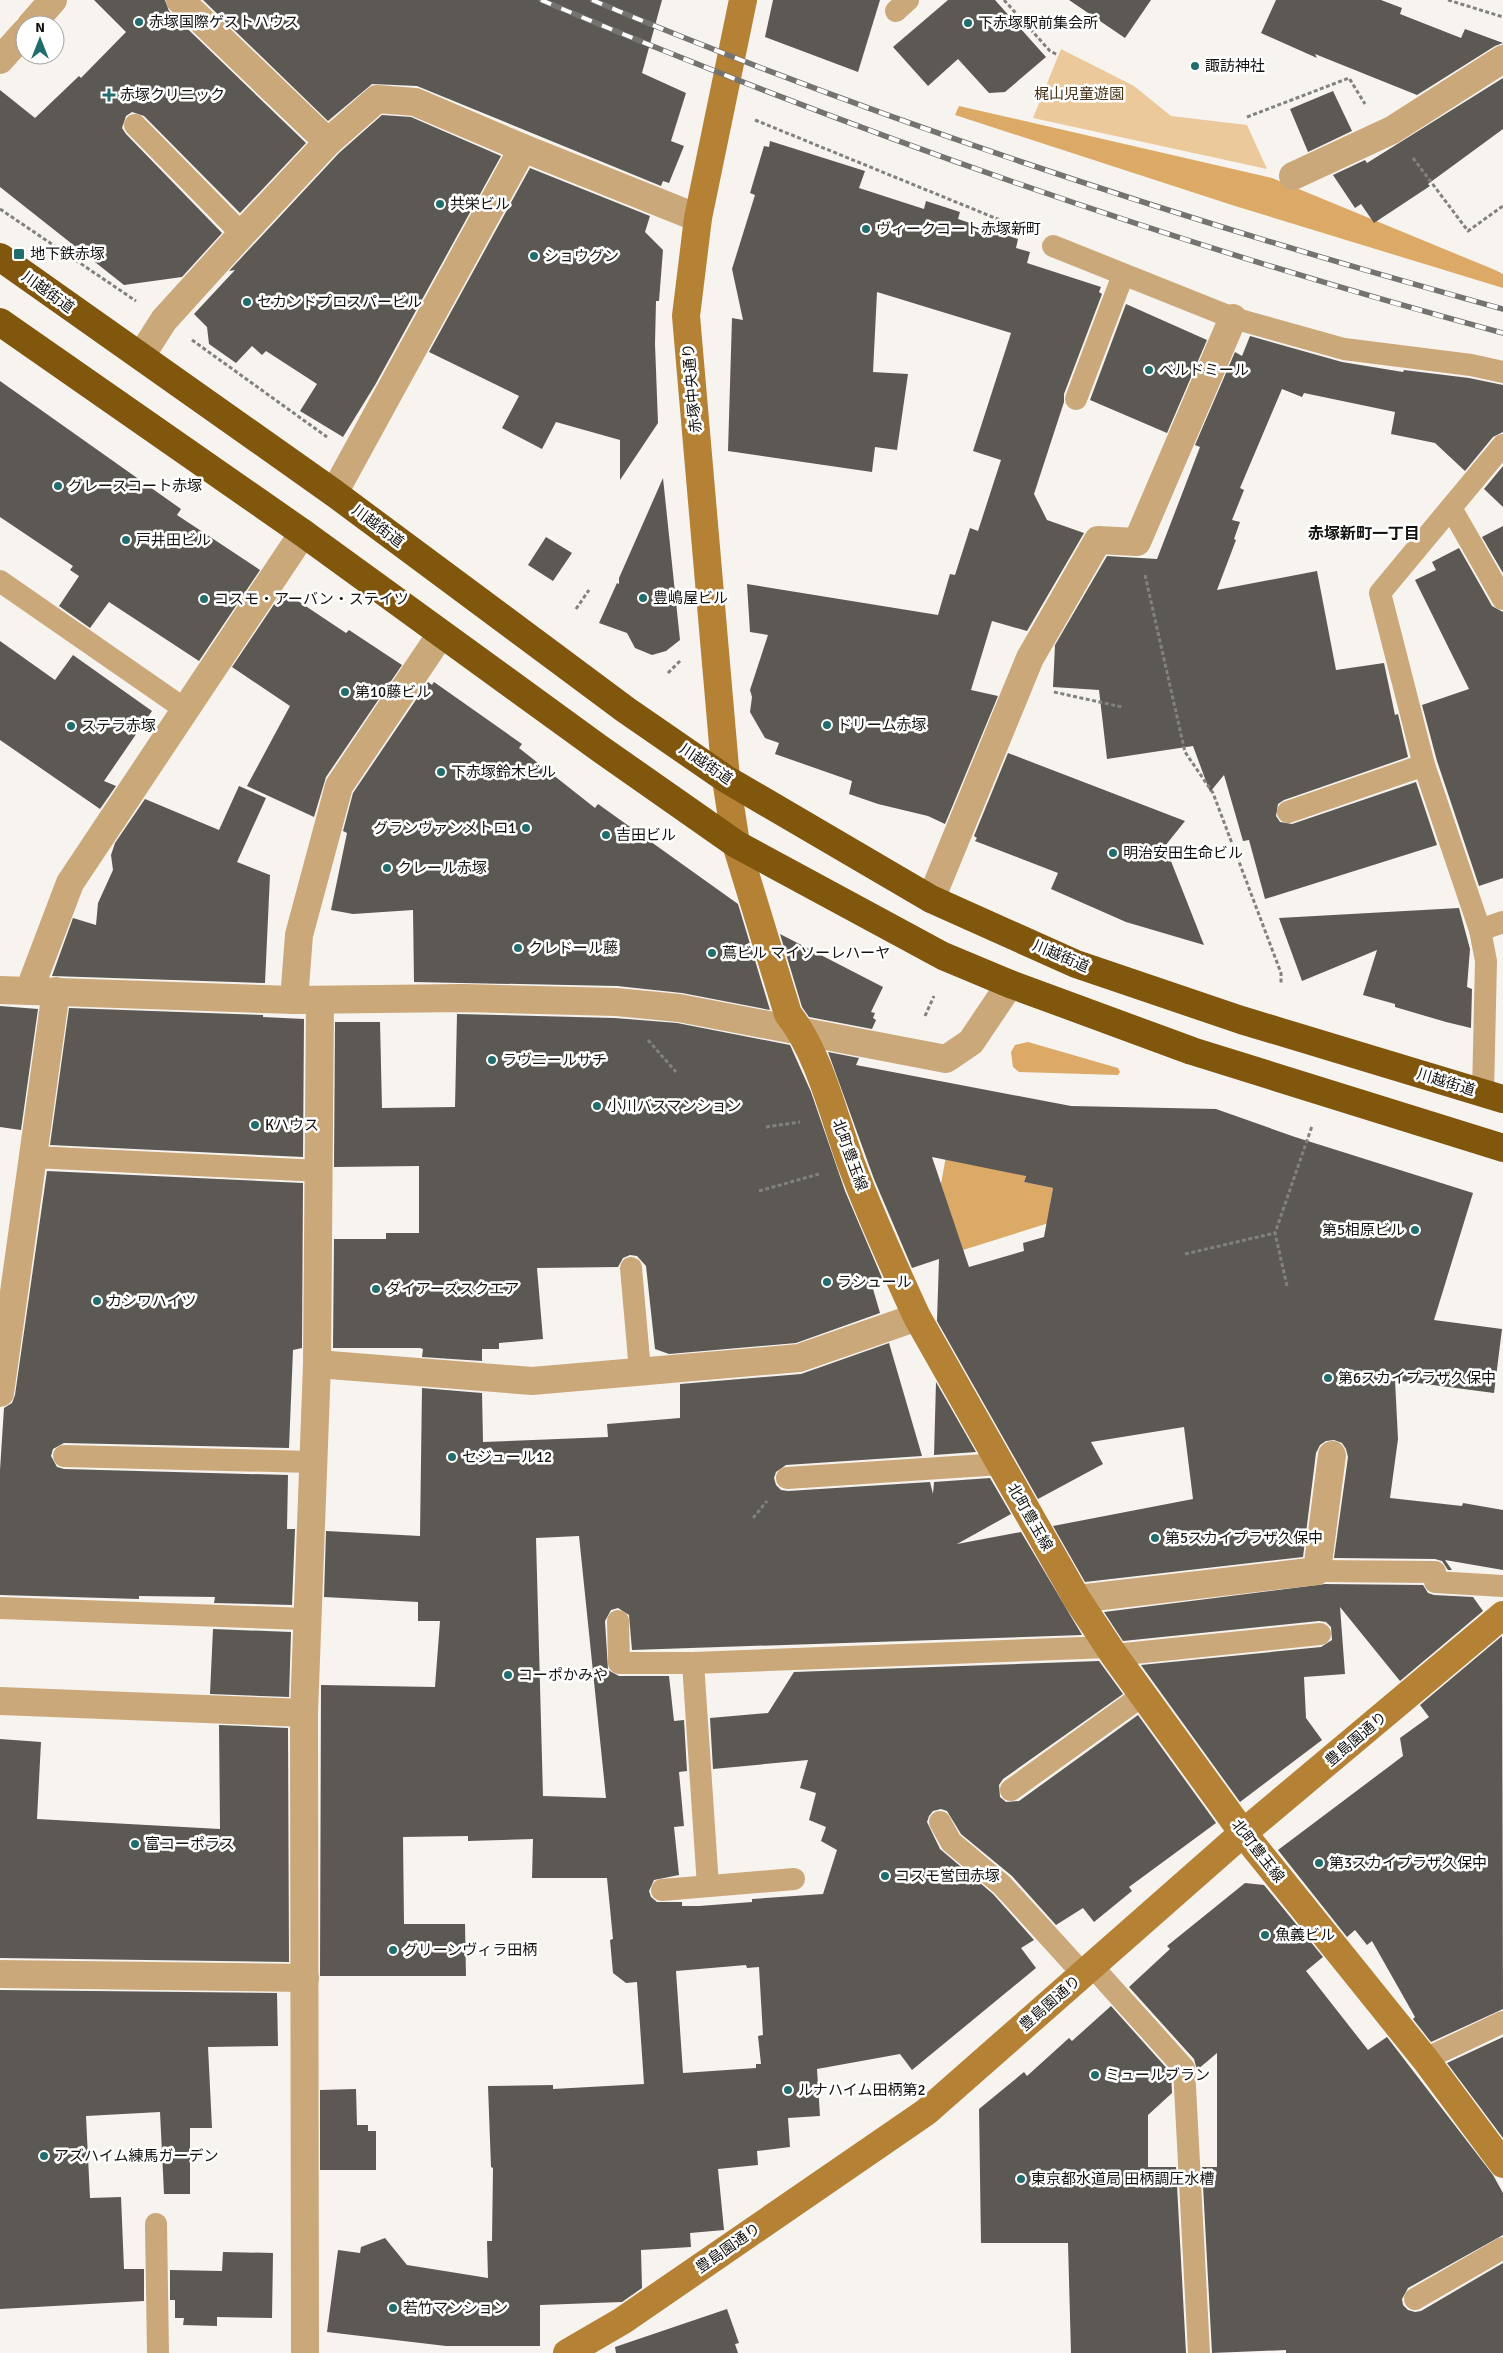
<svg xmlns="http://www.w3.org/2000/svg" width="1503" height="2353" viewBox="0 0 1503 2353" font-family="Signika,'Noto Sans JP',sans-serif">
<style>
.green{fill:#ecc99b}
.forest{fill:#dcaa66}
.building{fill:#5c5955;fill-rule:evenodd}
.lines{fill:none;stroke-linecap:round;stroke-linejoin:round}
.path{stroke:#83817e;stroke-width:3;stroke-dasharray:4 2.5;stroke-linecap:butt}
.lane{stroke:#cba87a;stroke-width:22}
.street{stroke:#cba87a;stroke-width:28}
.secondary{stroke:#b58135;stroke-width:28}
.highway{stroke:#81560d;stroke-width:28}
.rail-casing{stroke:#757370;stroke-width:5.5}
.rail{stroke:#fff;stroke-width:4;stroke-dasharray:11;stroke-linecap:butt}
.poi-dot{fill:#216d6c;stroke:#fff;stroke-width:2}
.labels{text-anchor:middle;stroke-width:5;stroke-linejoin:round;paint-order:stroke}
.poi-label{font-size:15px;fill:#131210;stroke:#fff;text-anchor:start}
.park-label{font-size:15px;fill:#483215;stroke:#fff}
.street-label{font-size:15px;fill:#131210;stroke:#fff}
.neighbourhood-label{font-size:16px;font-weight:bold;fill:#131210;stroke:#fff}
</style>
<rect width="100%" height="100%" fill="#f7f3ef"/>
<!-- green -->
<polygon class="green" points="1061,49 1134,86 1171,116 1247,125 1267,169 1033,118"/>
<!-- forest -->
<g class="forest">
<polygon points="959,106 1272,178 1495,270 1503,274 1503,288 1235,206 955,115"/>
<polygon points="1028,1042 1118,1068 1120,1072 1118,1075 1019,1072 1013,1067 1011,1052 1015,1045"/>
<path d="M946,1156C971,1170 1000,1166 1028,1166L1024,1182L1053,1188L1050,1204L1100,1207L963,1250L941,1184Z"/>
</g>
<!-- building -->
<g class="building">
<polygon points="94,0 165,0 169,11 306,143 240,213 144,116 132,112 126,116 122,128 126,134 222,233 182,277 124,285 0,187 0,90 35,118 79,76 81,78 126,32"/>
<polygon points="203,0 662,0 642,73 686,93 671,141 684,146 669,183 663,181 661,186 417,86 372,84 328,121"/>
<polygon points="773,0 880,0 858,72 765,37"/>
<polygon points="948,0 995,0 1046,57 1005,92 989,93 958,59 928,86 893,47"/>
<polygon points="1069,0 1151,0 1125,38"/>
<polygon points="1276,0 1381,0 1402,8 1400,14 1461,38 1465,29 1503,43 1495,46 1417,95 1315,54 1317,58 1261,33"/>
<polygon points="1503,78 1503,129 1428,184 1430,186 1374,223 1361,204 1355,208 1333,175 1365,160 1367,163"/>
<polygon points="1333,91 1352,131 1308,152 1290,109"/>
<polygon points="382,115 411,117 501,156 375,385 343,437 300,411 317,384 266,351 262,355 252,346 236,363 209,344 207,327 194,314 235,270 229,271 339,153"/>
<polygon points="770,141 865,171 859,188 924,209 926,201 960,212 958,219 1018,239 1016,248 1030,252 1027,263 1101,287 1099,292 1102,294 1064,394 1064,402 1034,494 1047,520 1084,533 1027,631 992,621 971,690 998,696 945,824 928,816 878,804 849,794 852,781 775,754 779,743 765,738 750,712 752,697 750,690 768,635 750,632 747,584 938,615 950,574 955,575 970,528 978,531 1001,460 973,451 1011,333 877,292 873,372 908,374 897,450 875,447 872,472 728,451 732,318 743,320 732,269 755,195 750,193 764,146 769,147"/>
<polygon points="530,168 650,216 645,232 663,250 659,301 656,301 655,344 658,423 620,480 620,440 556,422 542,449 502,428 519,396 429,352"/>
<polygon points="1126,304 1207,340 1167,433 1090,400"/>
<polygon points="1250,336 1342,362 1403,372 1404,370 1469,378 1503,385 1503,432 1493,437 1465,471 1435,443 1391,434 1395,412 1304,393 1302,397 1282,389 1240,488 1244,490 1232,520 1240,522 1234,539 1236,540 1217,590 1317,571 1336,670 1384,663 1395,715 1398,714 1408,757 1284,800 1278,804 1276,816 1280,822 1292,824 1416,782 1437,845 1265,899 1249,840 1243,841 1224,775 1210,792 1193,746 1107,759 1099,690 1053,687 1055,645 1107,556 1157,559 1200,447 1195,445 1235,352 1242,356"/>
<polygon points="0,381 181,509 177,515 260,570 199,661 109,602 90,628 59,606 79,576 70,570 73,566 0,517"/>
<polygon points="1503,466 1503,507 1484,489"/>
<polygon points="663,478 680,640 666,651 652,655 635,648 627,633 599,623 617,583 619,584 619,578"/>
<polygon points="1503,526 1503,573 1482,537"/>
<polygon points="546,537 572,553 553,581 528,565"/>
<polygon points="1459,548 1492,606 1503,612 1503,878 1479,886 1437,761 1422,705 1469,689 1415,580 1436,570 1432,562"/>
<polygon points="283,591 346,633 349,630 402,665 326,777 314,817 247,786 290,706 232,667"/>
<polygon points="0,641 55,680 73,655 152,711 104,781 116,786 100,809 0,740"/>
<polygon points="428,682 432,685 434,682 522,744 519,748 595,808 598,804 738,904 770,1010 682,993 617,986 414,982 413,910 353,914 331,910 347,833 343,831 353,793"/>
<polygon points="1008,753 1185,821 1165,846 1204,945 1126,922 1051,889 1058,873 975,841 977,838 974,836"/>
<polygon points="239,786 266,798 237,862 270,875 265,983 52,976 73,918 96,925 98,903 113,870 111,855 115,843 145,799 219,830"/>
<polygon points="1459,908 1470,949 1467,987 1472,989 1471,1028 1446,1022 1395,1007 1395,1004 1363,995 1377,950 1302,981 1279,918"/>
<polygon points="780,934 883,987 871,1012 875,1013 873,1018 876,1020 872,1029 809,1017 802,1007"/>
<polygon points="0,1006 38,1009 21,1130 0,1127"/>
<polygon points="69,1008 263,1015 263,1017 304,1019 303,1157 50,1145"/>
<polygon points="457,1014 615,1018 677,1023 790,1045 811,1092 845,1191 882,1278 871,1282 880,1313 796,1343 669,1354 655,1349 646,1266 637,1256 630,1255 623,1258 618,1267 537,1268 543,1339 499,1343 499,1349 482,1349 482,1361 422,1357 423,1349 420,1348 333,1348 334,1239 386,1239 386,1233 419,1233 419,1166 334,1167 335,1022 380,1022 382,1108 455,1107"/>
<path d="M828,1052L859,1058L856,1065L1071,1106L1216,1109L1295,1137L1473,1193L1434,1320L1502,1329L1494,1393L1395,1380L1398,1439L1390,1498L1462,1506L1463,1503L1503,1510V1570L1445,1560L1452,1570H1448L1442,1561L1435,1559L1334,1558L1348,1457L1346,1449L1342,1443L1334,1440L1326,1441L1320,1445L1316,1453L1303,1557L1085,1582L1053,1526L1193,1499L1184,1427L1091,1442L1103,1464L1038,1499L937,1321L939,1259L912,1268L874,1179ZM932,1157L1026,1176L1024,1182L1053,1188L1044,1237L1023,1243L1024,1251L969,1267Z"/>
<polygon points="47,1171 303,1183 302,1348 293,1350 289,1448 64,1443 53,1449 51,1456 57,1467 64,1469 288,1475 287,1529 295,1529 292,1605 214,1603 215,1597 139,1596 139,1599 0,1595 0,1470 4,1408 12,1403 15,1395"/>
<path d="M889,1343L922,1456L786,1465L776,1472L774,1478L776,1485L781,1490L788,1491L930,1482L933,1494L934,1482L990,1478L1011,1514L957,1544L1021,1532L1082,1635L632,1650L629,1615L618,1608L611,1610L605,1621L608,1670L619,1676H669L674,1721L684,1720L687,1771L679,1772L684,1826L674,1827L679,1875L654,1880L649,1891L651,1897L657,1902H682V1906H699L752,1902V1899L823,1894L837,1850L821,1841L826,1827L809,1820L816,1793L800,1788L808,1760L713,1769L710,1718L768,1713L794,1672L1099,1661L1123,1694L1003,1779L999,1785L1000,1797L1006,1802L1019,1801L1138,1715L1216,1823L1129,1887L1132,1891L1094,1922L1083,1908L1056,1925L1012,1876L961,1834L947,1811L941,1809L933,1811L929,1816L927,1822L940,1849L993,1894L1034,1940L1021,1948L1036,1968L912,2070L900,2054L817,2069L820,2116L788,2118L790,2147L757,2151L758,2165L718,2169L724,2230L690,2233L691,2247L641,2250L642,2288L622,2302L540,2305V2346H446L327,2332L338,2250L360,2253L361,2247L385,2238L407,2265L488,2278L487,2241H492L493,2168L491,2167L488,2086L553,2085V2089L644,2084L637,1982L626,1983L613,1973L610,1940L613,1939L607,1878H532L533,1839L468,1841V1836L403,1837L404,1924H465L466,1976H320L321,1685L435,1687L440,1621H418V1602L324,1597L326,1531L420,1536L422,1388L482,1393L483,1442L608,1437L607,1424L680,1418V1384L801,1374ZM579,1536L606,1798L543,1796L536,1538ZM746,1965L747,1968L759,1967L763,2035L758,2036L761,2064H756V2068L683,2073L676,1971Z"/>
<polygon points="936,1382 976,1452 934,1455"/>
<polygon points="1325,1584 1423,1585 1428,1593 1434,1595 1473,1597 1483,1611 1400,1681 1340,1607 1345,1674 1304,1677 1306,1718 1322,1740 1240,1802 1141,1665 1321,1647 1332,1640 1331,1627 1326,1622 1319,1621 1123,1641 1104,1612"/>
<polygon points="213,1629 291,1632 289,1697 210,1694"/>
<polygon points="1502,1636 1503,2009 1431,2042 1413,2019 1415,2017 1372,1941 1367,1945 1355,1930 1347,1937 1278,1850 1403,1756 1400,1738 1429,1717 1420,1705"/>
<polygon points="219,1725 288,1728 289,1962 0,1958 0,1739 41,1742 37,1819 220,1829"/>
<polygon points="1245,1883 1264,1885 1323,1957 1306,1971 1368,2050 1387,2037 1493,2175 1503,2193 1503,2235 1408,2288 1402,2299 1403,2305 1408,2310 1415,2312 1421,2311 1503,2263 1503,2353 1286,2353 1286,2350 1212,2353 1202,2167 1217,2167 1217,2053 1197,2070 1194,2059 1129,1987 1170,1949 1167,1946"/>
<polygon points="0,1990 277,1993 278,2046 208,2047 212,2128 190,2128 190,2194 164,2194 160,2112 86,2116 90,2198 121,2197 124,2269 144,2269 144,2301 0,2309"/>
<polygon points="1111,2006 1171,2073 1172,2093 1148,2115 1148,2167 1176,2167 1186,2353 1071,2353 1068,2243 981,2243 979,2109 1024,2072 1027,2076 1069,2038 1072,2041"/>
<polygon points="1503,2037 1503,2138 1447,2063"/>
<polygon points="356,2089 357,2125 368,2125 368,2131 376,2131 376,2170 320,2170 320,2090"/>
<polygon points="223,2252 273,2253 272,2318 217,2317 217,2326 183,2325 184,2318 175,2318 175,2300 170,2300 170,2270 222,2271"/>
<polygon points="727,2309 739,2343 735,2344 738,2353 616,2353 615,2347"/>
</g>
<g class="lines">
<!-- path -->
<g class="path">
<polyline points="1004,0 1050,51 1058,55"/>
<polyline points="1448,0 1503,17"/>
<polyline points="1247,117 1349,78 1365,104"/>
<polyline points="755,120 1027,231"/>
<polyline points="1413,158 1468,231 1503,206"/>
<polyline points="0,209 136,301"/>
<polyline points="192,340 327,437"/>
<polyline points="1145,575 1185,752 1213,793 1281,973 1281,984"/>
<polyline points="576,609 589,590"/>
<polyline points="668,673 680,661"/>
<polyline points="1054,692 1122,707"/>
<polyline points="925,1016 934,996"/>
<polyline points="648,1040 676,1072"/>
<polyline points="766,1127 800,1122"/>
<polyline points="759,1191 819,1174"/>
<polyline points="1185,1254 1275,1233"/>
<polyline points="1287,1286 1275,1233 1312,1126"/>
<polyline points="753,1518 767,1501"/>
</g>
<!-- lane -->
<g class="lane">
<polyline points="896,11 908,0"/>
<polyline points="135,125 242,234"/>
<polyline points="1053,246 1233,318 1344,349 1471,365 1503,372"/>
<polyline points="1076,399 1123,275"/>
<polyline points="1451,508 1503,599"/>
<polyline points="0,581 186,710"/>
<polyline points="1288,812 1424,765"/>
<polyline points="1480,930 1503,922"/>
<polyline points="1483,1093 1486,961 1480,930 1424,765 1380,593 1503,445"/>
<polyline points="34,1157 320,1171"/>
<polyline points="631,1268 640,1371"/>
<polyline points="64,1456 313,1462"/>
<polyline points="787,1478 1001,1464"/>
<polyline points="1317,1571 1435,1572 1435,1582 1503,1586"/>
<polyline points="0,1608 306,1619"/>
<polyline points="618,1621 619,1663 693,1663 1109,1647"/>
<polyline points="1114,1655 1320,1634"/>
<polyline points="693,1663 708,1886"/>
<polyline points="1011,1790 1143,1695"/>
<polyline points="940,1822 951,1842 1002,1885 1083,1974"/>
<polyline points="662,1890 794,1879"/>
<polyline points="1092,1966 1184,2068 1199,2353"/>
<polyline points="1425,2059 1503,2022"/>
<polyline points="156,2224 158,2353"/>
<polyline points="1415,2299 1503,2248"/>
</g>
<!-- street -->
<g class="street">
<polyline points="180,0 328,142"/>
<polyline points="31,25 53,0"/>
<polyline points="0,60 25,32"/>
<polyline points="1293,176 1392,130 1503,59"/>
<polyline points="141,356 164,320 242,234 328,142 377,99 415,102 523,148 698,218"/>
<polyline points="334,493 523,148"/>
<polyline points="931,899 1030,658 1098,540 1137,542 1233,318"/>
<polyline points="0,990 294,1000 463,998 616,1002 679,1008 946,1059 971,1042 1010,984"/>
<polyline points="29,991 70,883 303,533"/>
<polyline points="294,1000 299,935 339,786 441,634"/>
<polyline points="317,1364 532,1381 799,1358 917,1317"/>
<polyline points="0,1393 56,991"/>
<polyline points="1077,1599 1317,1571 1332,1455"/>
<polyline points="0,1701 304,1713"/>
<polyline points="0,1974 305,1978"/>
<polyline points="305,2353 304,1713 317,1364 320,1000"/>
</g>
<!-- secondary -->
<g class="secondary">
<path d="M743,0L698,218L686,316L726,779L736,844L788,1014C820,1054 834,1118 852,1166C871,1217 894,1267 917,1317L1077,1599L1114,1655L1243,1833L1425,2059L1503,2164"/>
<polyline points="567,2353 622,2321 926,2112 1243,1833 1503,1615"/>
</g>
<!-- highway -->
<g class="highway">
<polyline points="0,257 334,493 626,710 726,779 931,899 1076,964 1241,1020 1503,1099"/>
<polyline points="0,322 303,533 599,748 736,844 943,956 1010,984 1192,1051 1503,1148"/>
</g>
<!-- rail casing -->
<g class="rail-casing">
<g id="rail">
<path d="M541,0C854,132 1175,245 1503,333"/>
<path d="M592,0C888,124 1194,224 1503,309"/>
</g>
</g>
<!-- rail -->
<use href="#rail" class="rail"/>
</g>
<!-- markers -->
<g class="poi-dot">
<circle cx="139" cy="22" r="5"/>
<circle cx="968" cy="23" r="5"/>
<circle cx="1195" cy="66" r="5"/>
<path d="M106.5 87.5h5v5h5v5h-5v5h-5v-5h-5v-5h5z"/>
<circle cx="440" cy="204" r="5"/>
<circle cx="866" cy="229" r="5"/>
<rect x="13" y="248" width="12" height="12" rx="2.5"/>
<circle cx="534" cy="256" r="5"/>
<circle cx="247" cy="302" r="5"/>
<circle cx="1149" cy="370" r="5"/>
<circle cx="58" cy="486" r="5"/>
<circle cx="126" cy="540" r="5"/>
<circle cx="643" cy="598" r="5"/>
<circle cx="204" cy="599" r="5"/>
<circle cx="345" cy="692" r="5"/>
<circle cx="827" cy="725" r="5"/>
<circle cx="71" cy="726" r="5"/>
<circle cx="441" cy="772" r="5"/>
<circle cx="526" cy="828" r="5"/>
<circle cx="606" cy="835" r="5"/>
<circle cx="1113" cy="853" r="5"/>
<circle cx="387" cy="868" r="5"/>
<circle cx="518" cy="948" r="5"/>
<circle cx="712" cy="953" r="5"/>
<circle cx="492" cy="1060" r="5"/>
<circle cx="597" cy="1106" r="5"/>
<circle cx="255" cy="1125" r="5"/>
<circle cx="1415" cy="1230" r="5"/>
<circle cx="827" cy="1282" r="5"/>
<circle cx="376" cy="1289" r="5"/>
<circle cx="97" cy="1301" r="5"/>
<circle cx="1328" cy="1378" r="5"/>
<circle cx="452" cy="1457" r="5"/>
<circle cx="1155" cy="1538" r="5"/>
<circle cx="508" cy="1675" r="5"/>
<circle cx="135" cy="1844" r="5"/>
<circle cx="1319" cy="1863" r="5"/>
<circle cx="885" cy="1876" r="5"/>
<circle cx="1265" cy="1935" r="5"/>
<circle cx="393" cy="1950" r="5"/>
<circle cx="1095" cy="2075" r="5"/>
<circle cx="788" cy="2090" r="5"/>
<circle cx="44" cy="2156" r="5"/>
<circle cx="1021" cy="2179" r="5"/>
<circle cx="393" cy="2308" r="5"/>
</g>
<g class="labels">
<!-- poi labels -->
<g class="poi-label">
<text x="149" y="27">赤塚国際ゲストハウス</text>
<text x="978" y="28">下赤塚駅前集会所</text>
<text x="1205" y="71">諏訪神社</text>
<text x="120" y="100">赤塚クリニック</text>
<text x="450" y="209">共栄ビル</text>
<text x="876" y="234">ヴィークコート赤塚新町</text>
<text x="30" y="259">地下鉄赤塚</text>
<text x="544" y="261">ショウグン</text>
<text x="257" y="307">セカンドプロスパービル</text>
<text x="1159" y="375">ベルドミール</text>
<text x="68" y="491">グレースコート赤塚</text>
<text x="136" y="545">戸井田ビル</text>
<text x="653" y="603">豊嶋屋ビル</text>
<text x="214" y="604">コスモ・アーバン・ステイツ</text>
<text x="355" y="697">第10藤ビル</text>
<text x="837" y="730">ドリーム赤塚</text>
<text x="81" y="731">ステラ赤塚</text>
<text x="451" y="777">下赤塚鈴木ビル</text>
<text x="516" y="833" text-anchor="end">グランヴァンメトロ1</text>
<text x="616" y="840">吉田ビル</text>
<text x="1123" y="858">明治安田生命ビル</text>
<text x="397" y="873">クレール赤塚</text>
<text x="528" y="953">クレドール藤</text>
<text x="722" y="958">蔦ビル マイソーレハーヤ</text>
<text x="502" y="1065">ラヴニールサチ</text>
<text x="607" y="1111">小川バスマンション</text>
<text x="265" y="1130">Kハウス</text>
<text x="1405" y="1235" text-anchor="end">第5相原ビル</text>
<text x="837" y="1287">ラシュール</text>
<text x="386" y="1294">ダイアーズスクエア</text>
<text x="107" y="1306">カシワハイツ</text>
<text x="1338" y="1383">第6スカイプラザ久保中</text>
<text x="462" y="1462">セジュール12</text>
<text x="1165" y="1543">第5スカイプラザ久保中</text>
<text x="518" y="1680">コーポかみや</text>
<text x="145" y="1849">富コーポラス</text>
<text x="1329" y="1868">第3スカイプラザ久保中</text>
<text x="895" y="1881">コスモ営団赤塚</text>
<text x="1275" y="1940">魚義ビル</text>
<text x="403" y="1955">グリーンヴィラ田柄</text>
<text x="1105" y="2080">ミュールブラン</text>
<text x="798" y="2095">ルナハイム田柄第2</text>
<text x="54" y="2161">アズハイム練馬ガーデン</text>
<text x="1031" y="2184">東京都水道局 田柄調圧水槽</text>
<text x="403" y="2313">若竹マンション</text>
</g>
<!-- park labels -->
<g class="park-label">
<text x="1079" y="99">梶山児童遊園</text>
</g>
<!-- street labels -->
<g class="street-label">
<text transform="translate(48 292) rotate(36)" y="5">川越街道</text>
<text transform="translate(692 388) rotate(-95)" y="5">赤塚中央通り</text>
<text transform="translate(378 526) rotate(37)" y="5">川越街道</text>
<text transform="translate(706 764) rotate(34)" y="5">川越街道</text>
<text transform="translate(1061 956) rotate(23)" y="5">川越街道</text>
<text transform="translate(1446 1082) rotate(17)" y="5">川越街道</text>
<text transform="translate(850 1155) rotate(70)" y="5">北町豊玉線</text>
<text transform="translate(1030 1517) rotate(60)" y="5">北町豊玉線</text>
<text transform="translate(1356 1739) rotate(-40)" y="5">豊島園通り</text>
<text transform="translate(1258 1851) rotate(52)" y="5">北町豊玉線</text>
<text transform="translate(1050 2003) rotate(-41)" y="5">豊島園通り</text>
<text transform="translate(728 2248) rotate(-35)" y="5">豊島園通り</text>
</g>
<!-- neighbourhood labels -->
<g class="neighbourhood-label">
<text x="1364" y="539">赤塚新町一丁目</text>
</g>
</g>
<!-- north arrow -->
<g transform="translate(40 40)"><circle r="24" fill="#ffffff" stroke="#a1a09f"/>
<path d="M0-4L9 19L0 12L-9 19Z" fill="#216d6c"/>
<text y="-8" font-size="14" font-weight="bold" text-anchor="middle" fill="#131210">N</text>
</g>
</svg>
